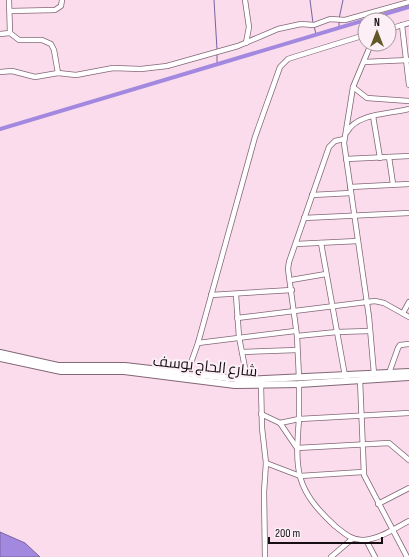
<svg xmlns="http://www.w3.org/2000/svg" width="409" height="557" viewBox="0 0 409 557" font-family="'Sofia Sans Condensed',Cairo,sans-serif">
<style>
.water{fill:#a288de;stroke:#7863a1}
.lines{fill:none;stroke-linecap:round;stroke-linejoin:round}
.stream{stroke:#7863a1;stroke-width:1}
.canal{stroke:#a288de;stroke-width:4}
.minor-casing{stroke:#826776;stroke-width:6}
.secondary-casing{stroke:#826776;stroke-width:8}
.minor{stroke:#fff;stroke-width:4.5}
.secondary{stroke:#fff;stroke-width:6}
.labels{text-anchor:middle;stroke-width:4;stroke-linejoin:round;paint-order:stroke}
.street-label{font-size:15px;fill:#170e13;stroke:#fceff6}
</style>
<rect width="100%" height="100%" fill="#fbdced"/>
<!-- water -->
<polygon class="water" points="0,532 25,543 40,557 0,557"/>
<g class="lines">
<!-- stream -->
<g class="stream">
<polyline points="214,0 217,49"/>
<polyline points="310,0 313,23"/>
<polyline points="339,19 343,0"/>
<polyline points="314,26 316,34"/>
<polyline points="339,27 339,22"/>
<polyline points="217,55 217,64"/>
</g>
<!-- canal -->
<polyline class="canal" points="0,129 409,7"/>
<!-- minor casing -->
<g class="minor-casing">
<g id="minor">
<polyline points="9,0 10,33 19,40 42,40 51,44 54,50 58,73"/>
<polyline points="245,0 249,27 246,43"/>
<polyline points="10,11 55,10 61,6 62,0"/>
<polyline points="402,25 409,85"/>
<polyline points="389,29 409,23"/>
<polyline points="0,34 10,33"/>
<polyline points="371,44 353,87 344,143 369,317 374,374"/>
<polyline points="364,62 409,60"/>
<polyline points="0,72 12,71 35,77 58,73 76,75 113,68 141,69 167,66 238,46 278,29 301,24 314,25 330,19 345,20 409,2"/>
<polyline points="353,87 367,98 409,101"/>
<polyline points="373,116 380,158"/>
<path d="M347,132C357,113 390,114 409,109"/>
<polyline points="389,157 393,184"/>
<polyline points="346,159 409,156"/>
<polyline points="350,187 409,184"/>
<polyline points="312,195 351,193"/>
<polyline points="304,218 409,213"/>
<polyline points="321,243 345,376"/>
<polyline points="296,244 358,241"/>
<polyline points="291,280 326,274"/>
<polyline points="211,295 292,290"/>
<polyline points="236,295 239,337 245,368 245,380"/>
<polyline points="403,313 409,302"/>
<polyline points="237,318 375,301 384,303 409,317"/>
<polyline points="297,336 337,332 370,331"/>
<polyline points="198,343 295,331"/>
<polyline points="242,352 297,350"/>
<polyline points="389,373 398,348 400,345 409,344"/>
<polyline points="187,374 198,343 255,137 280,67 288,59 294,57 365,35"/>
<polyline points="299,378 297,336 288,269 289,262 329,147 335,141 344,139"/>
<polyline points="360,380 364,475 407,557"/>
<polyline points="299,384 299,419 409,413"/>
<polyline points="261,385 262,428 266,463 264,492 265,557"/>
<path d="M261,414L280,423L299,419C295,471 295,489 335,526C344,533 352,541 364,540C380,539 395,528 409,521"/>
<polyline points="280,423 297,448 389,443 409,460"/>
<polyline points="266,463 300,476 363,472"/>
<polyline points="378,504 409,488"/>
<polyline points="366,540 375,557"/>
<polyline points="331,557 352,539"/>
</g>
</g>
<!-- secondary casing -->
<g class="secondary-casing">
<g id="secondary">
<polyline points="0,353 58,366 125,366 245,380 409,372"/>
<polyline points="0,358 61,371 124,371 235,385 299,384 409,377"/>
</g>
</g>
<!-- minor -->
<use href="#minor" class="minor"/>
<!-- secondary -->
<use href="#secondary" class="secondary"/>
</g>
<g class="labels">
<!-- street labels -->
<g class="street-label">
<text transform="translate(205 366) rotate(6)" y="5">شارع الحاج يوسف</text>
</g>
</g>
<!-- north arrow -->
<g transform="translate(377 32)"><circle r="19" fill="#fceff6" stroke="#a0959b"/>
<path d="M0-3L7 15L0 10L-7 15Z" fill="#625825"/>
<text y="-6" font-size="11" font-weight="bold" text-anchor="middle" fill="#170e13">N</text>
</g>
<!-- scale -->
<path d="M269 537v6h113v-6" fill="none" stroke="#170e13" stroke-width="2"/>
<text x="275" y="537" font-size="12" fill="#170e13" stroke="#fceff6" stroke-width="3" paint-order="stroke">200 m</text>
</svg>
